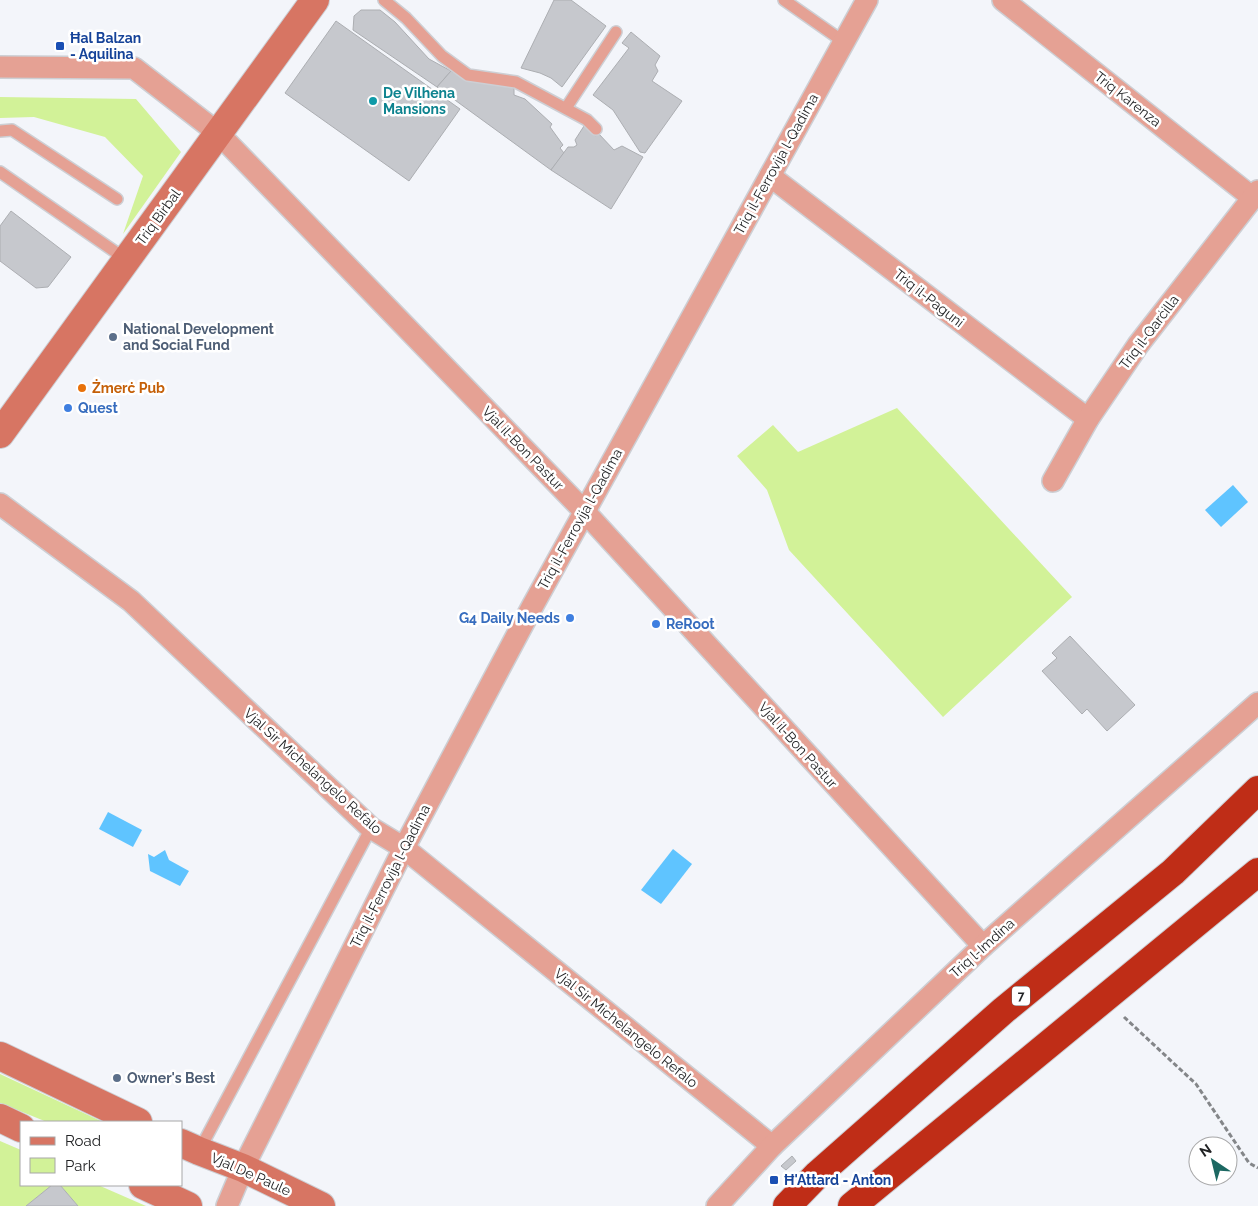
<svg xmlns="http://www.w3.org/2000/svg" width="1258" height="1206" viewBox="0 0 1258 1206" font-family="Raleway,sans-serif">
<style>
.green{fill:#d2f298}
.water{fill:#5fc4ff}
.building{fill:#c6c8cd;stroke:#acaeb2}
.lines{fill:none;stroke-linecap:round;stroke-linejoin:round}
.lane-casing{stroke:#cdcfd4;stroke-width:14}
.street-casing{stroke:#cdcfd4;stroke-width:24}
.secondary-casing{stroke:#cdcfd4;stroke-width:30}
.highway-casing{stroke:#cdcfd4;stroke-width:30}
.path{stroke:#848689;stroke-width:3;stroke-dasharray:5 2.5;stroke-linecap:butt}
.lane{stroke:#e5a194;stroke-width:11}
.street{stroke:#e5a194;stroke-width:21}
.secondary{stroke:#d77563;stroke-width:28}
.highway{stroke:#bf2d17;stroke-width:28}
.transit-dot{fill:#1a4fb4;stroke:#fff;stroke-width:2}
.culture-dot{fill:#0f9aa8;stroke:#fff;stroke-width:2}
.service-dot{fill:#5c6f8a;stroke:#fff;stroke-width:2}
.food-dot{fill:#e8710a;stroke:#fff;stroke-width:2}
.shop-dot{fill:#3f7fe0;stroke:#fff;stroke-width:2}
.labels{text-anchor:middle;stroke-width:5;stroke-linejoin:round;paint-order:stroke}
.shield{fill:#fff;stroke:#646566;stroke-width:1}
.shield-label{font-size:12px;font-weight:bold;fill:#222325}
.transit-label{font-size:14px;font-weight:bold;fill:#164399;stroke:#fff;text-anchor:start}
.culture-label{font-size:14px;font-weight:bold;fill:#0d838f;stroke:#fff;text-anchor:start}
.street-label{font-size:14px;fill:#222325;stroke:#fff}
.service-label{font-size:14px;font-weight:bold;fill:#4e5e75;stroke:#fff;text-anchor:start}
.food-label{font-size:14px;font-weight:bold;fill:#c56008;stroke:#fff;text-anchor:start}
.shop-label{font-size:14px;font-weight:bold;fill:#366cbe;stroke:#fff;text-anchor:start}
</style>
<rect width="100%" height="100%" fill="#f3f5fa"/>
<!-- green -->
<g class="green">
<polygon points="0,97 136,99 181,152 123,234 143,176 105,137 34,117 0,118"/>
<polygon points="897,408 1072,597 943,717 789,550 767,490 737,456 773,425 798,452"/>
<polygon points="0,1074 103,1122 47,1122 0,1103"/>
<polygon points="0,1141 21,1150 21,1185 52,1185 26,1206 0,1206"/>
<polygon points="60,1185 98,1185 146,1206 78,1206"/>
</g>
<!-- water -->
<g class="water">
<polygon points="1233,485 1248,502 1221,527 1205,510"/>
<polygon points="108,812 142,830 133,847 99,829"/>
<polygon points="673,849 692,864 661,904 641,890"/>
<polygon points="165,850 169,860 189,871 180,886 150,871 148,854 154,857"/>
</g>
<!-- building -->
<g class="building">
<polygon points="554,0 571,0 606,26 562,87 551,78 540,73 521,68"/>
<polygon points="361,10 380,10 395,22 429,59 451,71 437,87 353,30 354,16"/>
<polygon points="336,21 460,109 409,181 285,93"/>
<polygon points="631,32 660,56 655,65 658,71 652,81 682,101 645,153 640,152 613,110 593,95 629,48 622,43"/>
<polygon points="451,71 463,78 514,88 514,95 525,99 552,124 550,127 563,145 560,148 564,153 551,170 437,87"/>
<polygon points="584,126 596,136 598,133 614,150 622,146 643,157 611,209 551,170 568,147 574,147 577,145 575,140"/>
<polygon points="11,211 71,257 48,287 36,288 0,261 0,226"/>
<polygon points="1070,636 1135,705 1107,731 1087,709 1082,714 1042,671 1057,658 1052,653"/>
<polygon points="792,1156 796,1161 786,1170 781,1166"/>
<polygon points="52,1185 60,1185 78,1206 26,1206"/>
</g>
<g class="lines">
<!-- lane casing -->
<g class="lane-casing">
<g id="lane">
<polyline points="384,0 406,18 442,56 468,75 516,82 587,120 596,129"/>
<polyline points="784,0 844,42"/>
<polyline points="566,108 616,32"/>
<polyline points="0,131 12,130 117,199"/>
<polyline points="0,172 127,260"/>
<polyline points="199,1151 371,828"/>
</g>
</g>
<!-- street casing -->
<g class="street-casing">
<g id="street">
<polyline points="1003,0 1253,198"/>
<polyline points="0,67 134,68 218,133 584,511 983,946"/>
<polyline points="770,176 1088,419"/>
<polyline points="1053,481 1088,419 1138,345 1258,191"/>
<polyline points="0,504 131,601 371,828 404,848 772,1146"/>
<polyline points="227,1206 243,1168 404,848 532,607 867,0"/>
<polyline points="717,1206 772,1146 983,946 1258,703"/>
</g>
</g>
<!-- secondary casing -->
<g class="secondary-casing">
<g id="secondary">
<polyline points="0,434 315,0"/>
<polyline points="0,1056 138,1122"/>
<polyline points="0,1118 21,1128"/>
<polyline points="181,1143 199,1151 243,1168 321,1206"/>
<polyline points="143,1185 188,1206"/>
</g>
</g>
<!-- highway casing -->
<g class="highway-casing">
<g id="highway">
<polyline points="787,1206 817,1175 1004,1010 1173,872 1258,790"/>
<polyline points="852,1206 1258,872"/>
</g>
</g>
<!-- path -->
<polyline class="path" points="1124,1017 1196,1084 1249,1163 1258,1168"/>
<!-- lane -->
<use href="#lane" class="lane"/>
<!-- street -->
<use href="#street" class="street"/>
<!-- secondary -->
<use href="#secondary" class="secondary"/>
<!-- highway -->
<use href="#highway" class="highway"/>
</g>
<!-- markers -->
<g class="transit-dot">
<rect x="55" y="41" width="10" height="10" rx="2.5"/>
<rect x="769" y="1175" width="10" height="10" rx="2.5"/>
</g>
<circle class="culture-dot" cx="373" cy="101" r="5"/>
<g class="service-dot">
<circle cx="113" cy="337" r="5"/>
<circle cx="117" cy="1078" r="5"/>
</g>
<circle class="food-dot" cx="82" cy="388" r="5"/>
<g class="shop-dot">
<circle cx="68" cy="408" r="5"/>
<circle cx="570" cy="618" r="5"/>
<circle cx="656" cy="624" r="5"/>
</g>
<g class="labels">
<!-- shield labels -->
<rect class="shield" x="1012" y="986.5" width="18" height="19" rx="4"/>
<g class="shield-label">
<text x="1021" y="1000">7</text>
</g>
<!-- transit labels -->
<g class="transit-label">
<text x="70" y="43">Ħal Balzan<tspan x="70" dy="16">- Aquilina</tspan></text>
<text x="784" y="1185">Ħ'Attard - Anton</text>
</g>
<!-- culture labels -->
<g class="culture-label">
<text x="383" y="98">De Vilhena<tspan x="383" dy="16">Mansions</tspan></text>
</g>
<!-- street labels -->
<g class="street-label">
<text transform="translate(1128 99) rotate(38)" y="5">Triq Karenza</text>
<text transform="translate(776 164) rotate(-61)" y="5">Triq il-Ferrovija l-Qadima</text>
<text transform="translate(158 217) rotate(-54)" y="5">Triq Birbal</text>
<text transform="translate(929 298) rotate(38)" y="5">Triq il-Paguni</text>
<text transform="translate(1149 332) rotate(-53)" y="5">Triq il-Qarċilla</text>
<text transform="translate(523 448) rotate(46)" y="5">Vjal il-Bon Pastur</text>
<text transform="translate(580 519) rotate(-61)" y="5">Triq il-Ferrovija l-Qadima</text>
<text transform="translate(798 745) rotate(48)" y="5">Vjal il-Bon Pastur</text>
<text transform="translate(313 771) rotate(42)" y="5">Vjal Sir Michelangelo Refalo</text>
<text transform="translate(390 876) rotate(-63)" y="5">Triq il-Ferrovija l-Qadima</text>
<text transform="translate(982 948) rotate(-42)" y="5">Triq l-Imdina</text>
<text transform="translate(626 1028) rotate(39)" y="5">Vjal Sir Michelangelo Refalo</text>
<text transform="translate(251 1174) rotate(24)" y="5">Vjal De Paule</text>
</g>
<!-- service labels -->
<g class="service-label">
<text x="123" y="334">National Development<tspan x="123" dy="16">and Social Fund</tspan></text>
<text x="127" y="1083">Owner's Best</text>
</g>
<!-- food labels -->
<g class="food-label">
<text x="92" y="393">Żmerċ Pub</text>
</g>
<!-- shop labels -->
<g class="shop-label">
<text x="78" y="413">Quest</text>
<text x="560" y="623" text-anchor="end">G4 Daily Needs</text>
<text x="666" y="629">ReRoot</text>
</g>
</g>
<!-- legend -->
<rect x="20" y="1121" width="162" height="65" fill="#ffffff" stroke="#a7a7a8"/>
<rect x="30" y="1137" width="25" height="8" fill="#d77563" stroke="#a7a7a8"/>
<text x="65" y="1146" font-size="15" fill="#222325">Road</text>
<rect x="30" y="1158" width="25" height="15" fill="#d2f298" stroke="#a7a7a8"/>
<text x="65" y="1171" font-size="15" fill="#222325">Park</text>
<!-- north arrow -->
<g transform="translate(1213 1161) rotate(325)"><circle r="24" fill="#ffffff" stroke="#a7a7a8"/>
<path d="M0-4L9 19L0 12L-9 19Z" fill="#1c6862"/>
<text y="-8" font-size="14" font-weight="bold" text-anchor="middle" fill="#222325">N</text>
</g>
</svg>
